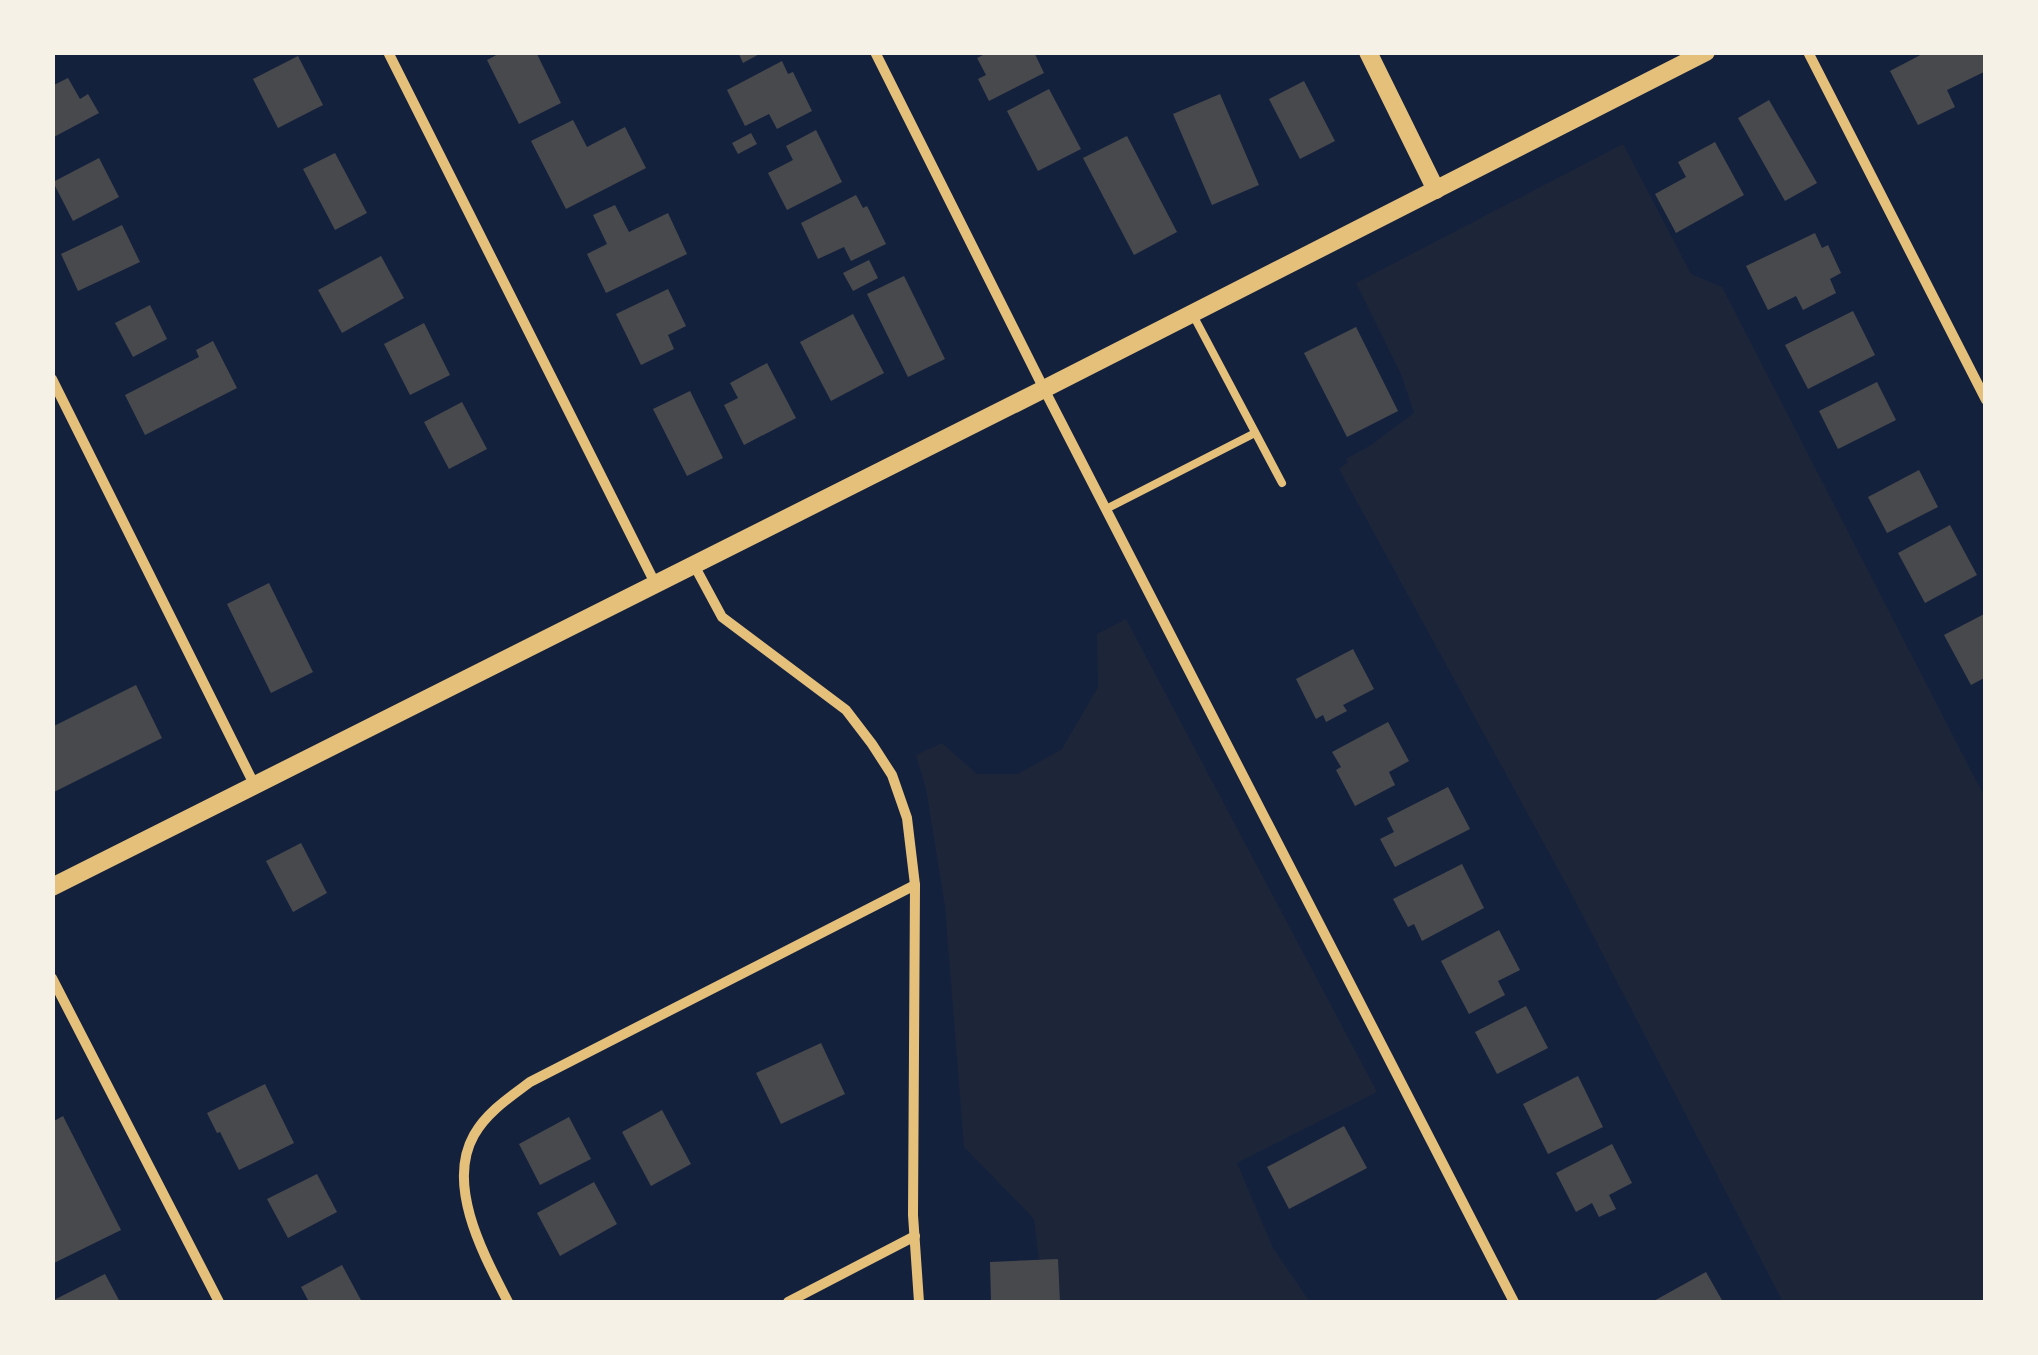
<svg xmlns="http://www.w3.org/2000/svg" width="2038" height="1355" viewBox="0 0 2038 1355" font-family="'Nunito Sans',sans-serif">
<style>
.green{fill:#1d2539}
.building{fill:#48494c}
.lines{fill:none;stroke-linecap:round;stroke-linejoin:round}
.service{stroke:#e5c07b;stroke-width:8}
.minor{stroke:#e5c07b;stroke-width:10}
.tertiary{stroke:#e5c07b;stroke-width:18}
</style>
<rect width="100%" height="100%" fill="#14213d"/>
<!-- green -->
<g class="green">
<polygon points="1623,144 1691,274 1722,287 1985,798 1985,1302 1783,1302 1570,891 1339,469 1348,462 1346,459 1371,445 1414,413 1401,374 1356,283"/>
<polygon points="1126,619 1377,1092 1237,1163 1273,1248 1310,1302 1044,1302 1034,1219 964,1147 945,906 926,789 916,755 942,743 977,774 1018,774 1062,749 1098,687 1097,634"/>
</g>
<!-- building -->
<g class="building">
<polygon points="502,52 536,52 561,103 519,124 487,60"/>
<polygon points="738,52 763,52 743,63"/>
<polygon points="989,52 1034,52 1044,73 989,101 978,79 986,75 977,58"/>
<polygon points="1926,52 1986,52 1986,71 1947,90 1955,107 1918,125 1890,71"/>
<polygon points="298,56 323,105 278,128 253,79"/>
<polygon points="782,61 788,74 793,72 812,111 777,129 769,114 745,126 727,90"/>
<polygon points="68,78 80,99 88,94 99,113 52,138 52,86"/>
<polygon points="1304,81 1335,141 1300,159 1269,99"/>
<polygon points="1049,89 1081,149 1038,171 1007,111"/>
<polygon points="1220,94 1259,185 1212,205 1173,114"/>
<polygon points="1769,100 1817,183 1785,201 1738,118"/>
<polygon points="573,120 587,147 625,127 646,168 566,209 531,141"/>
<polygon points="816,130 842,182 787,210 768,173 793,160 786,146"/>
<polygon points="751,133 757,144 738,154 732,143"/>
<polygon points="1127,136 1177,232 1134,255 1083,158"/>
<polygon points="1715,142 1744,195 1676,233 1655,194 1686,177 1678,162"/>
<polygon points="335,153 367,213 335,230 303,169"/>
<polygon points="99,158 119,197 73,221 53,182"/>
<polygon points="856,195 863,208 867,206 886,244 851,261 844,247 818,259 801,223"/>
<polygon points="615,205 629,232 668,213 687,254 606,293 587,254 607,244 593,215"/>
<polygon points="122,225 140,262 78,291 61,254"/>
<polygon points="1815,233 1822,248 1828,245 1841,273 1830,279 1836,293 1803,310 1796,296 1768,310 1746,266"/>
<polygon points="381,256 404,298 342,333 318,290"/>
<polygon points="869,260 878,278 853,291 843,273"/>
<polygon points="904,276 945,359 908,377 867,294"/>
<polygon points="668,289 686,326 668,335 674,349 641,365 616,314"/>
<polygon points="150,305 167,339 133,357 115,323"/>
<polygon points="1853,311 1875,355 1808,389 1785,345"/>
<polygon points="853,314 884,373 831,401 800,342"/>
<polygon points="424,323 450,375 410,395 384,344"/>
<polygon points="1356,327 1398,411 1347,437 1304,353"/>
<polygon points="213,341 237,388 145,435 125,395 199,357 196,350"/>
<polygon points="767,363 796,418 744,445 724,405 738,398 730,383"/>
<polygon points="1877,382 1896,420 1838,449 1819,411"/>
<polygon points="690,391 723,458 687,476 653,409"/>
<polygon points="462,402 487,449 449,469 424,422"/>
<polygon points="1919,470 1938,507 1887,533 1868,497"/>
<polygon points="1950,525 1977,575 1925,603 1898,553"/>
<polygon points="269,583 313,672 271,693 227,604"/>
<polygon points="1986,613 1986,677 1971,685 1944,635"/>
<polygon points="1353,649 1374,689 1343,705 1347,711 1326,722 1323,715 1316,719 1296,679"/>
<polygon points="136,685 162,738 52,793 52,727"/>
<polygon points="1388,722 1409,761 1389,772 1395,785 1355,806 1336,770 1341,767 1332,752"/>
<polygon points="1448,787 1470,829 1395,867 1380,839 1394,832 1387,818"/>
<polygon points="301,843 327,893 293,912 266,861"/>
<polygon points="1462,864 1484,908 1422,941 1414,924 1408,927 1393,899"/>
<polygon points="1499,930 1520,970 1498,981 1505,995 1469,1014 1441,961"/>
<polygon points="1526,1006 1548,1048 1497,1074 1475,1032"/>
<polygon points="821,1043 845,1094 781,1124 756,1073"/>
<polygon points="1578,1076 1603,1127 1548,1154 1523,1104"/>
<polygon points="265,1084 294,1143 239,1170 220,1132 217,1133 207,1113"/>
<polygon points="662,1110 691,1164 651,1186 622,1132"/>
<polygon points="63,1116 121,1230 52,1264 52,1122"/>
<polygon points="569,1117 591,1159 540,1185 519,1144"/>
<polygon points="1344,1126 1367,1168 1289,1209 1267,1167"/>
<polygon points="1612,1144 1632,1183 1609,1195 1616,1209 1599,1217 1592,1203 1576,1212 1556,1173"/>
<polygon points="317,1174 337,1212 288,1238 267,1199"/>
<polygon points="594,1182 617,1224 560,1256 537,1213"/>
<polygon points="1058,1259 1060,1302 991,1302 990,1262"/>
<polygon points="342,1265 362,1302 309,1302 301,1287"/>
<polygon points="1706,1272 1723,1302 1652,1302"/>
<polygon points="105,1274 120,1302 52,1302 52,1301"/>
</g>
<g class="lines">
<!-- service -->
<g class="service">
<polyline points="1193,315 1282,483"/>
<polyline points="1106,509 1255,433"/>
</g>
<!-- minor -->
<g class="minor">
<polyline points="388,52 656,585"/>
<polyline points="875,52 1044,389 1514,1302"/>
<polyline points="1808,52 1986,400"/>
<polyline points="52,379 255,786"/>
<polyline points="694,565 722,617 846,710 872,744 892,775 907,818 915,885 913,1215 919,1302"/>
<polyline points="52,978 219,1302"/>
<path d="M508,1302C485,1257 445,1186 474,1135C487,1112 510,1097 530,1082L915,885"/>
<polyline points="788,1302 915,1236"/>
</g>
<!-- tertiary -->
<g class="tertiary">
<polyline points="1368,52 1436,190"/>
<polyline points="52,887 1044,389 1706,52"/>
</g>
</g>
<!-- border -->
<rect width="2038" height="1355" fill="none" stroke="#f6f1e7" stroke-width="110"/>
</svg>
